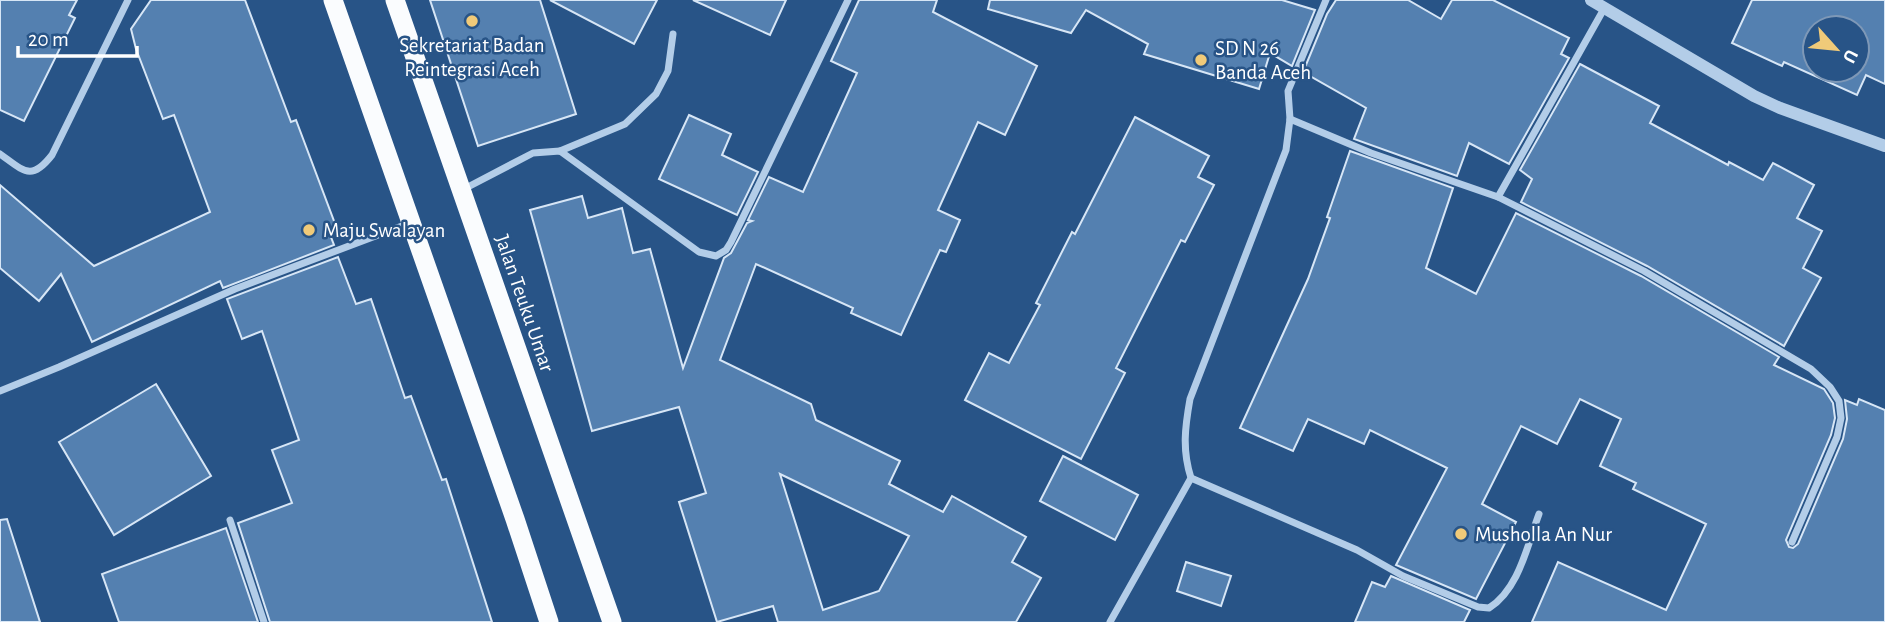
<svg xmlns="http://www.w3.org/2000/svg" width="1885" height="622" viewBox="0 0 1885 622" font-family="'Alegreya Sans',sans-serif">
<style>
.building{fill:#5480b0;stroke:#d7e6f6;stroke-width:2;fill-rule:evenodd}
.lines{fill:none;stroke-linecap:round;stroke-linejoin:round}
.minor{stroke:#b3cde8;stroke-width:7}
.tertiary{stroke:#b3cde8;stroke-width:12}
.trunk{stroke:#fafcfe;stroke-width:19}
.poi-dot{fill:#f0ca79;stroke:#285487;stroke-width:2.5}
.labels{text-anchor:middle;stroke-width:5;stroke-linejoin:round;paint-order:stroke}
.poi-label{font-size:21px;fill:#fff;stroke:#285487;text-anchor:start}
.street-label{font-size:21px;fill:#fff;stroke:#285487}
</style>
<rect width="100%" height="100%" fill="#285487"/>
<!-- building -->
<g class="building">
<polygon points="0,0 77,0 69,15 75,18 24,121 0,110"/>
<polygon points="151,0 245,0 291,122 296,120 337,229 329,232 334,245 223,288 220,281 92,342 61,274 39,301 0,268 0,185 94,266 210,212 174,115 163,119 136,49 131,29"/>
<polygon points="430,0 540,0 576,114 478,146"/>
<polygon points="550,0 657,0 634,44"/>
<polygon points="693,0 786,0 770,35"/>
<path d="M859,0H937L933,12L1037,66L1005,135L978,122L938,210L960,220L946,252L940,250L901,335L851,313L853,308L756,264L720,360L811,404L816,420L900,461L889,484L943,512L952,496L1026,537L1012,562L1041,578L1016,622H778L773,606L717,622L679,502L706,493L679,407L592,431L530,210L582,196L588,218L622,208L633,253L650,249L683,368L724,258L731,253L747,223L752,221L748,220L769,177L803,192L857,73L831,61ZM780,474L909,536L879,591L823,610Z"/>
<polygon points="990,0 1282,0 1315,10 1292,66 1270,53 1259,89 1144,54 1148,44 1086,10 1071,33 988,9"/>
<polygon points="1336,0 1408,0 1441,19 1452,0 1493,0 1569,38 1561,54 1569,58 1509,164 1469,143 1457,176 1354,139 1366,108 1303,72 1327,14"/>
<path d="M1752,0H1885V84L1866,75L1857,95L1784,62L1782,66L1732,43ZM1815,28H1857V70H1815Z"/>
<polygon points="1580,64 1659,106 1650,123 1728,165 1729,162 1763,180 1773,163 1814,185 1797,218 1822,231 1803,268 1821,278 1784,346 1647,266 1521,202 1532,179 1520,170"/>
<polygon points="689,115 731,134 722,155 758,172 737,215 659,179"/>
<polygon points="1135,117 1209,156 1198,177 1214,185 1185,242 1181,240 1116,368 1125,373 1081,459 965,400 989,353 1009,363 1040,305 1036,303 1072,232 1075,234"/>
<polygon points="1350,151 1453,188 1426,268 1476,294 1516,213 1641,276 1779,357 1774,365 1824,389 1833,403 1835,418 1831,435 1786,540 1789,547 1793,548 1798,544 1843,439 1847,419 1845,400 1857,405 1859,399 1885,410 1885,622 1532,622 1558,562 1666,610 1706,524 1633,489 1636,483 1600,466 1621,419 1580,399 1557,444 1521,426 1482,504 1516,522 1476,599 1396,565 1447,468 1370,430 1364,444 1308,419 1293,451 1240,428 1308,279 1330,218 1327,217"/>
<polygon points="338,257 356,304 371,299 405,398 411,396 442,480 446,479 492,622 270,622 238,523 292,503 272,450 299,440 262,331 242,339 227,299"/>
<polygon points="156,384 211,476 114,535 59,442"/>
<polygon points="1063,456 1138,495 1115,540 1040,501"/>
<polygon points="7,519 40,622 0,622 0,520"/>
<polygon points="226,528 258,622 119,622 102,574"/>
<polygon points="1186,562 1231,576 1221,606 1177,591"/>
<polygon points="1391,576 1470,610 1464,622 1355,622 1372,582 1385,587"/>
</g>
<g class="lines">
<!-- minor -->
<g class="minor">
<polyline points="1605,7 1498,197 1644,271 1811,369 1830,387 1839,401 1841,418 1837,437 1792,542"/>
<polyline points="1290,119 1371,153 1498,197"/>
<polyline points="560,151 625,124 656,94 668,71 673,34"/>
<path d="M0,154C24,171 31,182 52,155L128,0"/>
<polyline points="464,189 533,153 560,151 699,252 716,256 726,250 731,242 848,0"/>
<polyline points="0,391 59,367 235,289 410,223"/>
<path d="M1191,478L1357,550L1403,576L1478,607L1489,608C1519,589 1527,546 1539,514"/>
<polyline points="230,520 264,622"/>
<path d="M1110,622L1191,478C1182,450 1185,427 1190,399L1286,150L1290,119L1288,91L1326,0"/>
</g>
<!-- tertiary -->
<polyline class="tertiary" points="1591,0 1754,96 1780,108 1885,146"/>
<!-- trunk -->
<g class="trunk">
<polyline points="333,0 515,519 549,622"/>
<polyline points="395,0 612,622"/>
</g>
</g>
<!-- markers -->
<g class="poi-dot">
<circle cx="472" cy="21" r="7"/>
<circle cx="1201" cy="60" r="7"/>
<circle cx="309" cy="230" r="7"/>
<circle cx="1461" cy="534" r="7"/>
</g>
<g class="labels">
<!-- poi labels -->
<g class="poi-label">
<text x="472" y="52" text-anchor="middle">Sekretariat Badan<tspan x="472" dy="24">Reintegrasi Aceh</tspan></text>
<text x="1215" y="55">SD N 26<tspan x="1215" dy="24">Banda Aceh</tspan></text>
<text x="323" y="237">Maju Swalayan</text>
<text x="1475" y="541">Musholla An Nur</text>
</g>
<!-- street labels -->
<g class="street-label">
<text transform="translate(525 303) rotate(71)" y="7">Jalan Teuku Umar</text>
</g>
</g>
<!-- north arrow -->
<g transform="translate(1836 49) rotate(117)"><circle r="33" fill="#285487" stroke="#7e98b7" stroke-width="2"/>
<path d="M0-5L12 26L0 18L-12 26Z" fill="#f0ca79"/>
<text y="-10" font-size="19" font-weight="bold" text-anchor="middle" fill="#ffffff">U</text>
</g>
<!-- scale -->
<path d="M18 46v10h119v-10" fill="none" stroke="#ffffff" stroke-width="3.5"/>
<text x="28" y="46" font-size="21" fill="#ffffff" stroke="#285487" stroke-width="5" paint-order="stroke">20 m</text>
</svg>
